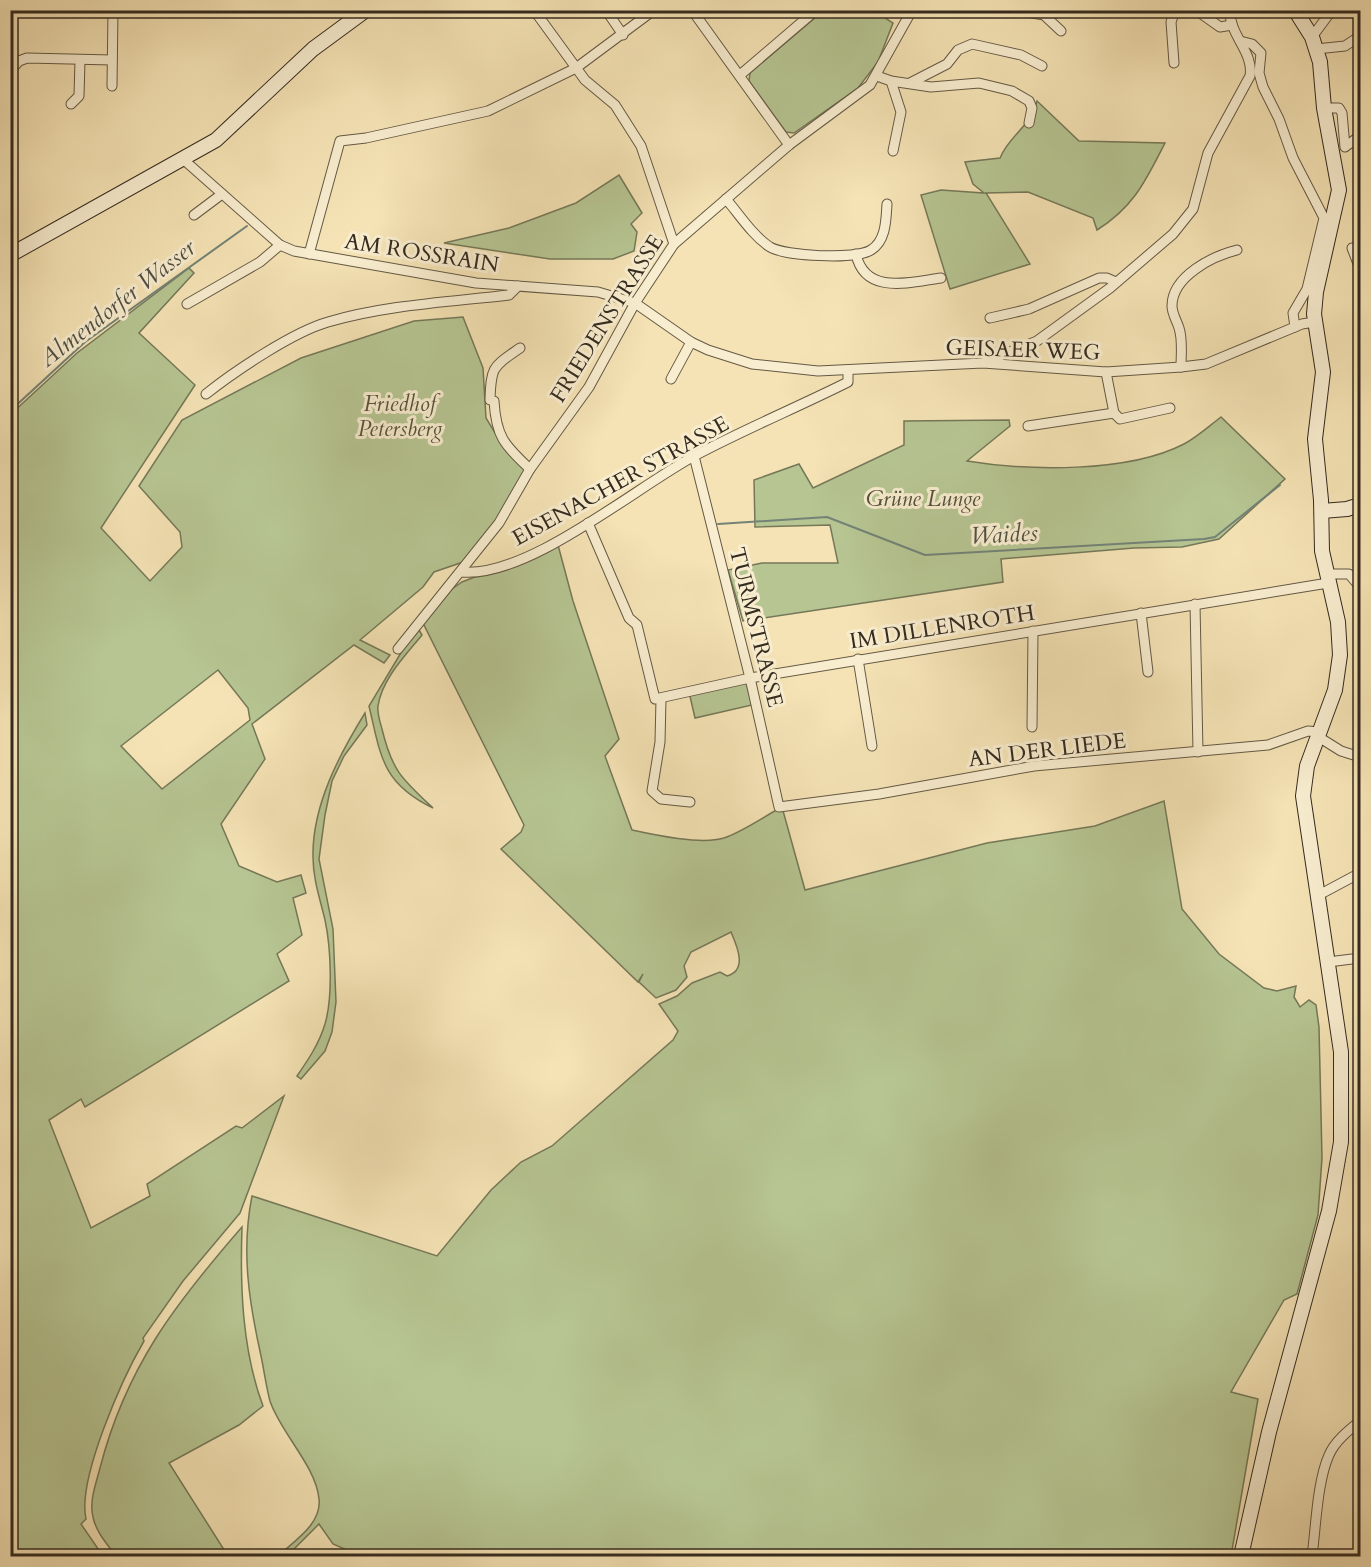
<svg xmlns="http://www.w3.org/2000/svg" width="1371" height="1567" viewBox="0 0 1371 1567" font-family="Cardo,serif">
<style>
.green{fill:#b6c592;stroke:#757858;stroke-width:1.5;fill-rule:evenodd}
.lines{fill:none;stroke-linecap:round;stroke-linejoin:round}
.stream{stroke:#738377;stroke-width:2}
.street-casing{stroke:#645944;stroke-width:11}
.secondary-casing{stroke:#342b1f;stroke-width:16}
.street{stroke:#f8edcf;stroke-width:9}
.secondary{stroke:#f8edcf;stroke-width:14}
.labels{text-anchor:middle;stroke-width:6;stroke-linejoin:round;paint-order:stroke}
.street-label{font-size:22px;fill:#342b1f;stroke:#f8edcf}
.park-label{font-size:22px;font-style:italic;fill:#54523c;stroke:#f8edcf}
.water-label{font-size:24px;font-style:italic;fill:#4e5044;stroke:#f8edcf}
</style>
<rect width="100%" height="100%" fill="#f5e3b5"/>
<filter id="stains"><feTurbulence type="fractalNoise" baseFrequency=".00333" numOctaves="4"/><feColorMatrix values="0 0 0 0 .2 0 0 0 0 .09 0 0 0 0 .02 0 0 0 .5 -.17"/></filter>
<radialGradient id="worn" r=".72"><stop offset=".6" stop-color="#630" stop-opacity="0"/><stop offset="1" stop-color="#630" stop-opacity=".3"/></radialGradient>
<!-- green -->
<g class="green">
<polygon points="823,11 880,11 885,18 893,23 878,62 858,88 794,133 786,132 749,81 750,73"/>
<path d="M1037,101L1079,141L1165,143C1146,180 1134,207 1097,230L1093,218L1028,192L986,193L1030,264L950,289L921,195L941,190L984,193L973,184L965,162L1000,158C1010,134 1030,128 1037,101Z"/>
<polygon points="619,175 642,213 631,224 637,232 634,251 613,259 550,259 444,243 509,228 576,203"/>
<path d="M189,268L194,273L139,333L195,385L101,528L150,581L182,547L180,532L139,486L182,420L301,358L414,321L463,317L483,368L486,418L506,451L526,471L496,521L466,561L434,572L423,587L360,640L390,655L384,663L354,645L252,724L265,759L221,824L239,866L277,882L301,875L306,893L293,898L302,935L277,954L289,981L85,1107L81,1099L49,1120L91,1228L150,1196L147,1184L236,1126L242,1128L284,1096L240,1213L183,1281L143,1338L144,1341C123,1377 77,1479 86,1519L81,1524L103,1556H11V414L77,353ZM218,670L248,708L250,720L162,789L121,746Z"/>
<path d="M1221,417L1285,479L1219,539L1182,547L1134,548L1001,559L1003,582L743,621L728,570L762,563H838L830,525L755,527L754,480L799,464L813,488L904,445V421L1009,420L1010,426L967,461C1028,471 1128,473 1184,444C1197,437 1209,426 1221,417Z"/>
<path d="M558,545L573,601L619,739L605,756L632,830C655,835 701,845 724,838C744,831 763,817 782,807L805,890L987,843L1095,826L1164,801L1182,909L1219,954L1264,988L1277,991L1296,986L1294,997L1300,1007L1309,1000L1316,1005L1319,1027L1322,1158L1318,1215L1297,1294L1284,1300L1231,1392L1258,1399L1231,1556H360L333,1544L319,1524L287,1556H278C294,1541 322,1524 319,1499C316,1466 280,1432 270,1401C266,1386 264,1370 261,1356C249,1302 241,1251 252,1196L437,1256L491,1190L521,1162L552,1146L673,1040L678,1031L659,1004L677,996L692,983L720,972L727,976C748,970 737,946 731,932L691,952L684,966L687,977L676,990L656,998L639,982L643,974L638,982L501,849L521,832L524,825L423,623L452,589L462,582Z"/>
<path d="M419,630L422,635C405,656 382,679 378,706C377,713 380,722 382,729C392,771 402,779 433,808C382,783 381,757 369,706L405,646Z"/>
<polygon points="746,679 752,705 695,718 689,692"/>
<path d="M365,713L367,725L344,756L332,781L325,815L319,859L333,929L336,1002L332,1032L325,1051L301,1079L297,1076C308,1060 319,1044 325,1024C333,997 331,948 325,920C320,899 313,879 313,857C312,806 339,755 365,713Z"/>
<path d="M242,1227C240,1286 242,1350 263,1406L239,1425L169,1463L228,1556H116C107,1544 96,1532 93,1517C89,1501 96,1484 100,1468C126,1367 175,1304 242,1227Z"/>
</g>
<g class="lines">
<!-- stream -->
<g class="stream">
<polyline points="10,411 85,342 247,226"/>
<polyline points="718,524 827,517 925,555 1204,539 1215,537 1280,485"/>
</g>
<!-- street casing -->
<g class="street-casing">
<g id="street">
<polyline points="534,10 585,80 615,105 641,146 674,244"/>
<polyline points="606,10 623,35"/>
<polyline points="692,10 789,145"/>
<polyline points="1015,10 1044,15 1061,31"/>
<polyline points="1196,10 1220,27 1232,25"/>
<polyline points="1312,37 1332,10"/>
<polyline points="1240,41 1252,44 1261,53 1259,73 1263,87 1279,119 1293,158 1324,218 1307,289 1293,313 1295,327"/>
<polyline points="1316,49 1345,46 1360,36"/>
<polyline points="1174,63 1171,22 1175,10"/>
<polyline points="10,71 19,61 27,58 112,60"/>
<polyline points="740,75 816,10"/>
<polyline points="877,76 891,81 931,87 979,83 1012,91 1029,101 1032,108 1029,123"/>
<polyline points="891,81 901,112 893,151"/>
<polyline points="910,83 947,64 958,50 972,44 1021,55 1042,66"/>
<polyline points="112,86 113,10"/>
<polyline points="71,104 79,96 80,60"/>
<polyline points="1324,108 1339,108 1342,113 1345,147 1357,138"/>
<polyline points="184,160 280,245 294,251 476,283 598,292 635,303 691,342 708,350 752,364 818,371 983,363 1106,372 1181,367 1206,364 1302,324 1314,322"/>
<path d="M726,199C739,214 753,236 770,247C785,256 855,260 871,250C886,241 886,220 887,204"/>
<polyline points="194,215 222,194"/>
<polyline points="1352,248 1360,269"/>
<polyline points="309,254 340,141 366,138 488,111 576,68 654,10"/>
<path d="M856,254C865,296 911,282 941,278"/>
<polyline points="187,304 260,262 280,245"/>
<polyline points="990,318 1029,309 1099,278 1107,278 1116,282"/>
<path d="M520,348C493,367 491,366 490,400L494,401C496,436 504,445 530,469"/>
<path d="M985,362L1037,341L1110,288L1173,234L1193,209L1208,153L1250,76C1254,52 1229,35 1230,10"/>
<path d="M1181,367C1181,354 1183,340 1179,328C1177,321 1172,314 1172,306C1172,276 1213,256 1237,250"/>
<polyline points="1106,372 1114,413 1120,419 1170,408"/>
<polyline points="671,379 691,342"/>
<path d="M206,394C235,371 293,332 328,322C386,305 449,302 509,295L518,286"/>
<polyline points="1028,426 1114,413"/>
<polyline points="694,456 750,678 779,807 879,794 1034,766 1268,745 1308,731 1319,732"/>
<polyline points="588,523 629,618 637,625 655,699 750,678 1328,583"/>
<path d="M461,572C527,579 636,487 696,455C745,429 798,407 848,382V370"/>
<polyline points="1326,574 1349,574 1360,587"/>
<polyline points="1195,604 1198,752"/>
<polyline points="1141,613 1148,672"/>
<polyline points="398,649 499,523 530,469 589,387 635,303 674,244 789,145 870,85 912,10"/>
<polyline points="858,659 872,746"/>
<polyline points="661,699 660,742 652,791 661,799 690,802"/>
<polyline points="1032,727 1033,631"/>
<polyline points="1317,736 1341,751 1360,757"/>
<polyline points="1317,896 1360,873"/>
<polyline points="1328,962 1360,958"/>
<path d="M1312,1556C1316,1527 1317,1482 1329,1455C1335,1441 1349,1430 1360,1421"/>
</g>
</g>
<!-- secondary casing -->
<g class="secondary-casing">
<g id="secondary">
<polyline points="10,255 216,140 313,49 366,10"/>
<polyline points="1322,511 1347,509 1360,505"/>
<polyline points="1241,1556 1269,1432 1329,1211 1341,1142 1341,1052 1303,796 1307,766 1335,690 1340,655 1338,622 1322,551 1321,500 1315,439 1323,372 1314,314 1316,292 1339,190 1324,108 1320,62 1312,37 1295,10"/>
</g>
</g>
<!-- street -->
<use href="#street" class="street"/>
<!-- secondary -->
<use href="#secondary" class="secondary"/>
</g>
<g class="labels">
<!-- street labels -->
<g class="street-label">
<text transform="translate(422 252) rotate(9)" y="8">AM ROSSRAIN</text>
<text transform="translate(606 318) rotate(-58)" y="8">FRIEDENSTRASSE</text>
<text transform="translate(1023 349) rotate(2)" y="8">GEISAER WEG</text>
<text transform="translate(620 480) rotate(-29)" y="8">EISENACHER STRASSE</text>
<text transform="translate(942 626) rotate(-9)" y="8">IM DILLENROTH</text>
<text transform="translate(757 627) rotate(76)" y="8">TURMSTRASSE</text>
<text transform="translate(1047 749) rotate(-7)" y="8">AN DER LIEDE</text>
</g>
<!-- park labels -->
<g class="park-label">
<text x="400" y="411">Friedhof<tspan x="400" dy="25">Petersberg</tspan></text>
<text x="923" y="506">Grüne Lunge</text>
</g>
<!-- water labels -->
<g class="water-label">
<text transform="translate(117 303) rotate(-38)" y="8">Almendorfer Wasser</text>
<text transform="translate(1004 534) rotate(-3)" y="8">Waides</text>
</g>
</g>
<!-- margin -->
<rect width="1371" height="1567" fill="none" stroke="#f5e3b5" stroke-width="36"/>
<rect x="12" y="12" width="1347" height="1543" fill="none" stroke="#342b1f" stroke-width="3"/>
<rect x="18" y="18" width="1335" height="1531" fill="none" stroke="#342b1f" stroke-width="1.5"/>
<rect width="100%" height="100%" filter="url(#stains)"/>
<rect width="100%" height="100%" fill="url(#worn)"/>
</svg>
